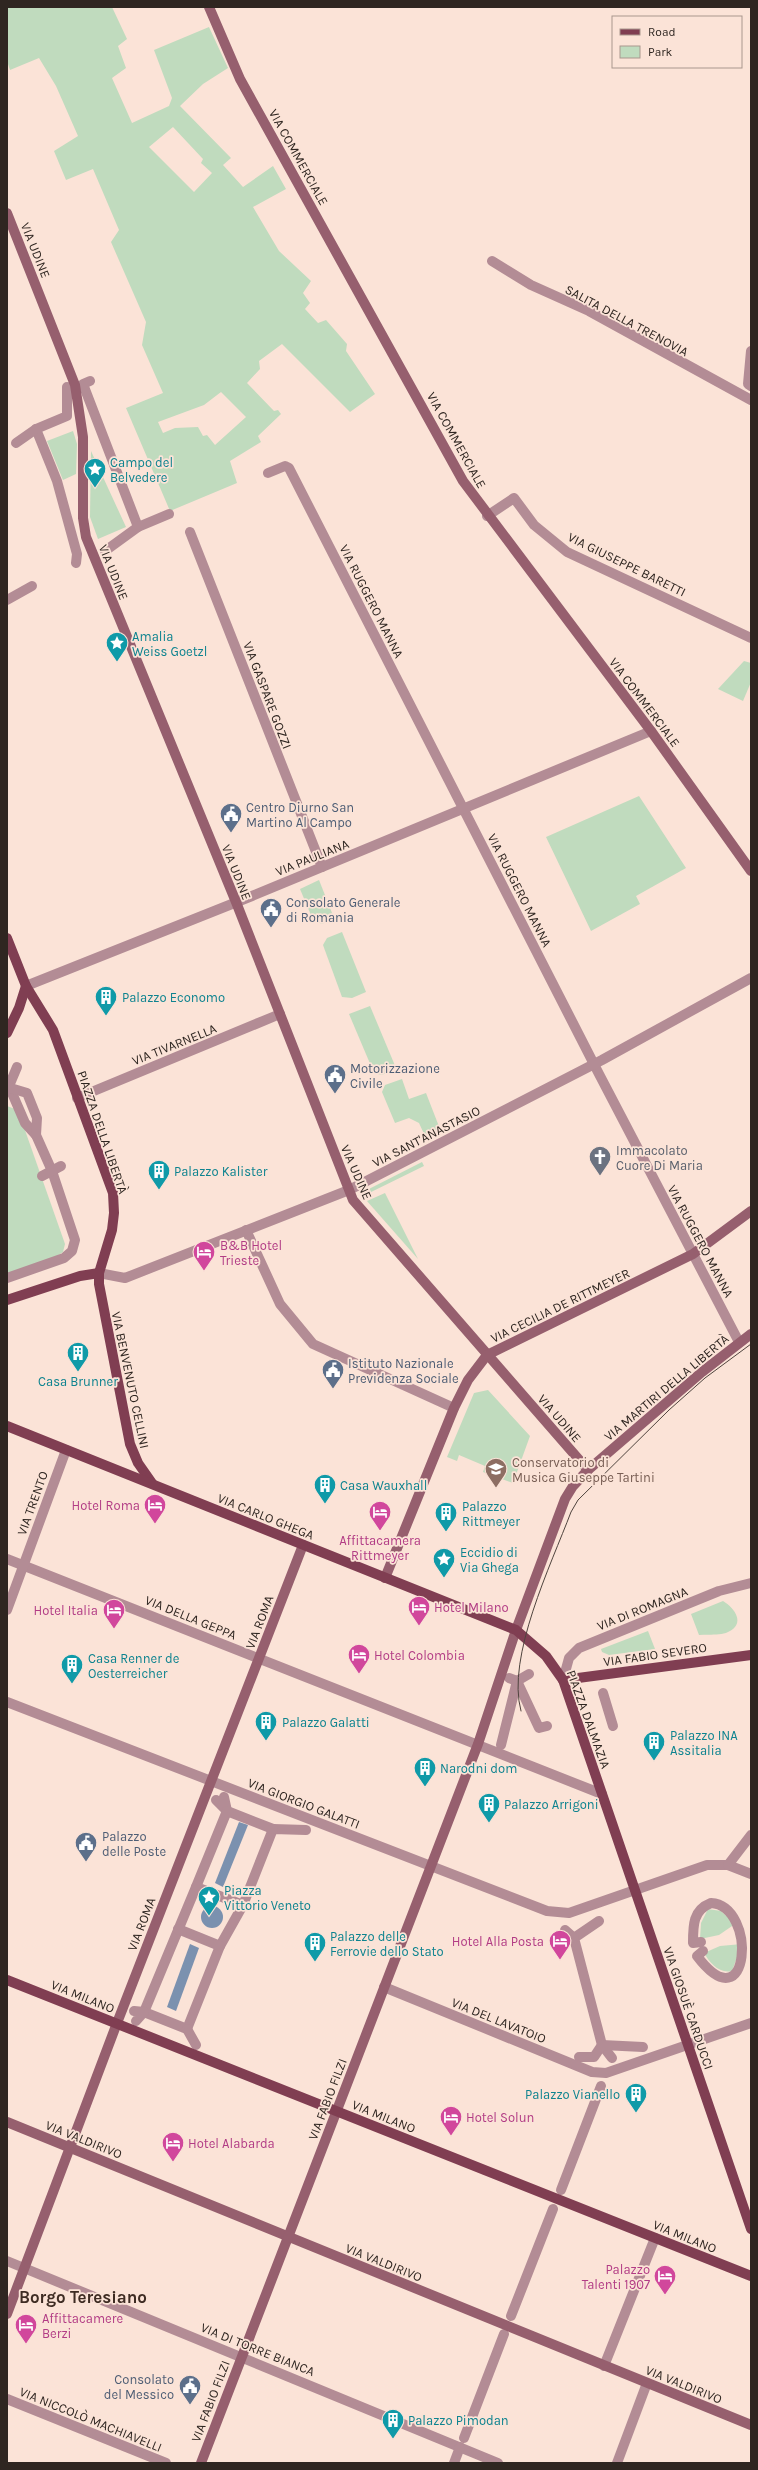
<svg xmlns="http://www.w3.org/2000/svg" width="758" height="2470" viewBox="0 0 758 2470" font-family="Karla,sans-serif">
<style>
.green{fill:#c0dbbe;fill-rule:evenodd}
.water{fill:#7b91af}
.lines{fill:none;stroke-linecap:round;stroke-linejoin:round}
.pedestrian{stroke:#b38c95;stroke-width:10}
.minor{stroke:#b38c95;stroke-width:10}
.secondary{stroke:#965f6e;stroke-width:10}
.primary{stroke:#803e52;stroke-width:10}
.tram{stroke:#4f443e;stroke-width:1}
.labels{text-anchor:middle;stroke-width:3.5;stroke-linejoin:round;paint-order:stroke}
.street-label{font-size:13px;fill:#2f2621;stroke:#fbe3d7}
.culture-label{font-size:13px;fill:#0d838f;stroke:#fbe3d7;text-anchor:start}
.service-label{font-size:13px;fill:#4e5e75;stroke:#fbe3d7;text-anchor:start}
.worship-label{font-size:13px;fill:#5b616d;stroke:#fbe3d7;text-anchor:start}
.hotel-label{font-size:13px;fill:#b23c85;stroke:#fbe3d7;text-anchor:start}
.education-label{font-size:13px;fill:#785e54;stroke:#fbe3d7;text-anchor:start}
.district-label{font-size:17px;font-weight:bold;fill:#3e2c23;stroke:#fbe3d7}
</style>
<rect width="100%" height="100%" fill="#fbe3d7"/>
<!-- green -->
<g class="green">
<path d="M7,7H112L127,39L118,46L126,68L112,78L132,123L169,106L172,98L154,50L209,27L228,68L203,84L180,106L231,158L223,165L243,187L273,166L286,189L253,207L279,251L311,281L303,293L310,303L305,309L318,323L326,320L347,344L346,351L375,394L350,412L282,344L259,361L260,369L247,383L274,411L278,410L281,414L258,436L261,442L230,461L237,483L170,511L126,408L163,393L142,345L146,322L111,242L119,230L93,169L66,180L54,151L78,136L56,86L39,58L10,70L7,61ZM173,127L203,159L201,163L212,173L194,192L149,147ZM221,392L246,417L215,445L207,435L203,436L198,427L175,428L163,433L158,422L204,405Z"/>
<polygon points="73,431 77,444 76,474 63,480 47,441"/>
<polygon points="91,451 126,527 98,539 90,517"/>
<polygon points="744,661 751,663 751,682 743,701 718,689"/>
<polygon points="639,796 686,868 636,896 640,904 591,931 546,837"/>
<polygon points="319,880 334,918 322,924 313,920 300,889"/>
<polygon points="342,932 366,992 352,998 342,997 323,945 327,938"/>
<polygon points="370,1006 396,1068 382,1075 374,1073 349,1014"/>
<polygon points="402,1079 409,1099 426,1093 440,1129 425,1136 419,1123 409,1118 395,1123 382,1092 385,1085"/>
<polygon points="7,1106 15,1109 20,1116 65,1244 63,1252 57,1256 7,1274"/>
<polygon points="422,1162 424,1166 365,1195 363,1192"/>
<polygon points="385,1193 418,1259 367,1201"/>
<polygon points="488,1390 530,1436 513,1483 483,1472 485,1466 459,1455 457,1461 447,1457 474,1393"/>
<path d="M723,1601C735,1608 746,1624 728,1632C720,1636 708,1634 699,1635L691,1614Z"/>
<polygon points="648,1631 655,1649 609,1655 602,1652 601,1649"/>
<polygon points="708,1909 721,1911 735,1924 719,1935 700,1939 701,1923"/>
<path d="M742,1944L732,1971C719,1974 710,1963 704,1953L720,1946Z"/>
</g>
<!-- water -->
<g class="water">
<polygon points="239,1822 248,1825 223,1887 215,1883"/>
<circle cx="212" cy="1917" r="11"/>
<polygon points="190,1944 199,1948 176,2011 167,2007"/>
</g>
<g class="lines">
<!-- pedestrian -->
<g class="pedestrian">
<polyline points="90,381 83,384 138,527"/>
<polyline points="36,429 57,481 77,554 76,563"/>
<polyline points="16,443 36,429 67,416 67,387"/>
<polyline points="105,551 138,527 169,514"/>
<polyline points="17,1067 9,1086 25,1123 36,1135 35,1132"/>
<polyline points="7,1087 27,1093 37,1118 36,1135 52,1171 75,1240 72,1251 64,1258 7,1278"/>
<polyline points="42,1176 61,1166"/>
<polyline points="509,1678 517,1681 539,1728 547,1726"/>
<polyline points="603,1693 613,1726"/>
<polyline points="501,1745 517,1681 529,1674"/>
<polyline points="216,1800 227,1811 224,1797"/>
<polyline points="196,1887 144,2012 187,2029 220,1946 243,1905 273,1829 306,1830"/>
<polyline points="243,1905 196,1887 227,1811 273,1829"/>
<polyline points="599,1921 574,1938 602,2045 612,2058"/>
<polyline points="178,1929 220,1946"/>
<polyline points="565,1930 574,1938"/>
<path d="M701,1942L693,1943C693,1925 693,1910 711,1903C758,1906 750,2026 697,1956L703,1951"/>
<polyline points="134,2011 144,2012 136,2021"/>
<polyline points="187,2029 196,2045"/>
<polyline points="579,2057 594,2057 602,2045 643,2047"/>
<polyline points="561,2190 601,2086"/>
<polyline points="511,2316 553,2209"/>
<polyline points="464,2438 504,2334"/>
</g>
<!-- minor -->
<g class="minor">
<polyline points="492,261 531,285 589,311 751,400"/>
<polyline points="751,351 748,384 751,386"/>
<polyline points="268,473 285,466 289,468 599,1074 739,1342"/>
<polyline points="487,516 514,498 534,525 567,552 751,638"/>
<polyline points="190,532 322,867"/>
<polyline points="7,600 32,586"/>
<polyline points="26,986 252,896 651,731"/>
<polyline points="77,1098 280,1014"/>
<polyline points="246,1230 280,1304 313,1344 454,1408"/>
<polyline points="99,1273 125,1278 349,1190 602,1060 751,978"/>
<polyline points="7,1559 602,1794"/>
<polyline points="7,1610 66,1450"/>
<polyline points="563,1680 569,1658 579,1648 719,1591 751,1583"/>
<polyline points="7,1702 547,1911 569,1913 707,1865 728,1865 751,1874"/>
<polyline points="728,1865 751,1835"/>
<polyline points="384,1987 592,2072 606,2073 751,2023"/>
<polyline points="7,2261 498,2463"/>
<polyline points="604,2366 655,2238"/>
<polyline points="7,2399 166,2463"/>
<polyline points="454,2463 460,2447"/>
<polyline points="617,2463 647,2383"/>
</g>
<!-- secondary -->
<g class="secondary">
<polyline points="209,7 240,79 463,481 651,731 751,871"/>
<polyline points="7,213 75,385 83,437 83,518 86,537 236,902 353,1200 588,1470"/>
<polyline points="385,1578 454,1408 468,1380 487,1355 693,1254 751,1211"/>
<polyline points="7,2122 751,2425"/>
<polyline points="7,2314 117,2023 303,1545"/>
<polyline points="201,2463 478,1744 516,1630 565,1499 573,1486 588,1470 702,1372 751,1334"/>
</g>
<!-- primary -->
<g class="primary">
<polyline points="7,938 26,986 53,1030 113,1193 114,1213 112,1230 99,1273 99,1284 130,1444 138,1463 152,1483"/>
<polyline points="7,1033 19,1008 26,986"/>
<polyline points="7,1300 80,1276 99,1273"/>
<polyline points="7,1426 516,1630 546,1656 563,1680 751,2229"/>
<polyline points="563,1680 751,1655"/>
<polyline points="7,1980 751,2276"/>
</g>
<!-- tram -->
<path class="tram" d="M521,1711C506,1657 551,1565 571,1512L578,1500L669,1410L705,1378L751,1344"/>
</g>
<!-- icons -->
<defs>
<g id="sight-pin" transform="scale(1.15)"><path d="M0 17L-7.5 6A9.5 9.5 0 1 1 7.5 6Z" fill="#0f9aa8" stroke="#fbe3d7"/><path d="M0-6L1.8-2.2L6-1.7L2.9 1.2L3.7 5.4L0 3.3L-3.7 5.4L-2.9 1.2L-6-1.7L-1.8-2.2Z" fill="#fff"/></g>
<g id="civic-pin" transform="scale(1.15)"><path d="M0 17L-7.5 6A9.5 9.5 0 1 1 7.5 6Z" fill="#5c6f8a" stroke="#fbe3d7"/><path d="M-.6-6.5H3V-4.5H.6V-3L4-1V1h2V6H-6V1h2V-1L-.6-3ZM-1.2 2.5V6h2.4V2.5Z" fill="#fff"/></g>
<g id="building-pin" transform="scale(1.15)"><path d="M0 17L-7.5 6A9.5 9.5 0 1 1 7.5 6Z" fill="#0f9aa8" stroke="#fbe3d7"/><path d="M-4-6H4V6H1V3H-1V6H-4ZM-2.5-4.3h1.7v1.8h-1.7ZM.8-4.3h1.7v1.8H.8ZM-2.5-1h1.7V.8h-1.7ZM.8-1h1.7V.8H.8Z" fill="#fff"/></g>
<g id="church-pin" transform="scale(1.15)"><path d="M0 17L-7.5 6A9.5 9.5 0 1 1 7.5 6Z" fill="#6b7280" stroke="#fbe3d7"/><path d="M-1.2-6h2.4v3.5h3.3v2.4h-3.3V6h-2.4V-.1h-3.3v-2.4h3.3Z" fill="#fff"/></g>
<g id="hotel-pin" transform="scale(1.15)"><path d="M0 17L-7.5 6A9.5 9.5 0 1 1 7.5 6Z" fill="#d1479c" stroke="#fbe3d7"/><path d="M-6-4.5h1.5V1H6V5H4.5V3h-9V5H-6ZM-4 0a1.8 1.8 0 1 1 3.6 0ZM.5 0V-2.5h3Q6-2.5 6 0Z" fill="#fff"/></g>
<g id="university-pin" transform="scale(1.15)"><path d="M0 17L-7.5 6A9.5 9.5 0 1 1 7.5 6Z" fill="#8d6e63" stroke="#fbe3d7"/><path d="M0-5L7-2L0 1L-7-2ZM-4 1L0 2.5L4 1V4Q0 6-4 4Z" fill="#fff"/></g>
</defs>
<g fill-rule="evenodd">
<use href="#sight-pin" x="95" y="469"/>
<use href="#sight-pin" x="117" y="643"/>
<use href="#civic-pin" x="231" y="814"/>
<use href="#civic-pin" x="271" y="909"/>
<use href="#building-pin" x="106" y="997"/>
<use href="#civic-pin" x="335" y="1075"/>
<use href="#church-pin" x="600" y="1157"/>
<use href="#building-pin" x="159" y="1171"/>
<use href="#hotel-pin" x="204" y="1252"/>
<use href="#building-pin" x="78" y="1353"/>
<use href="#civic-pin" x="333" y="1370"/>
<use href="#university-pin" x="496" y="1469"/>
<use href="#building-pin" x="325" y="1485"/>
<use href="#hotel-pin" x="155" y="1505"/>
<use href="#hotel-pin" x="380" y="1512"/>
<use href="#building-pin" x="446" y="1513"/>
<use href="#sight-pin" x="444" y="1559"/>
<use href="#hotel-pin" x="419" y="1607"/>
<use href="#hotel-pin" x="114" y="1610"/>
<use href="#hotel-pin" x="359" y="1655"/>
<use href="#building-pin" x="72" y="1665"/>
<use href="#building-pin" x="266" y="1722"/>
<use href="#building-pin" x="654" y="1742"/>
<use href="#building-pin" x="425" y="1768"/>
<use href="#building-pin" x="489" y="1804"/>
<use href="#civic-pin" x="86" y="1843"/>
<use href="#sight-pin" x="209" y="1897"/>
<use href="#hotel-pin" x="560" y="1941"/>
<use href="#building-pin" x="315" y="1943"/>
<use href="#building-pin" x="636" y="2094"/>
<use href="#hotel-pin" x="451" y="2117"/>
<use href="#hotel-pin" x="173" y="2143"/>
<use href="#hotel-pin" x="665" y="2276"/>
<use href="#hotel-pin" x="26" y="2325"/>
<use href="#civic-pin" x="190" y="2386"/>
<use href="#building-pin" x="393" y="2420"/>
</g>
<g class="labels">
<!-- street labels -->
<g class="street-label">
<text transform="translate(299 157) rotate(61)" y="5">VIA COMMERCIALE</text>
<text transform="translate(36 250) rotate(68)" y="5">VIA UDINE</text>
<text transform="translate(627 320) rotate(28)" y="5">SALITA DELLA TRENOVIA</text>
<text transform="translate(457 440) rotate(61)" y="5">VIA COMMERCIALE</text>
<text transform="translate(627 564) rotate(26)" y="5">VIA GIUSEPPE BARETTI</text>
<text transform="translate(114 572) rotate(68)" y="5">VIA UDINE</text>
<text transform="translate(372 601) rotate(63)" y="5">VIA RUGGERO MANNA</text>
<text transform="translate(268 695) rotate(69)" y="5">VIA GASPARE GOZZI</text>
<text transform="translate(645 702) rotate(53)" y="5">VIA COMMERCIALE</text>
<text transform="translate(312 857) rotate(-22)" y="5">VIA PAULIANA</text>
<text transform="translate(237 872) rotate(68)" y="5">VIA UDINE</text>
<text transform="translate(520 890) rotate(63)" y="5">VIA RUGGERO MANNA</text>
<text transform="translate(174 1044) rotate(-22)" y="5">VIA TIVARNELLA</text>
<text transform="translate(103 1132) rotate(71)" y="5">PIAZZA DELLA LIBERTÀ</text>
<text transform="translate(426 1136) rotate(-27)" y="5">VIA SANT'ANASTASIO</text>
<text transform="translate(357 1172) rotate(66)" y="5">VIA UDINE</text>
<text transform="translate(701 1241) rotate(62)" y="5">VIA RUGGERO MANNA</text>
<text transform="translate(560 1305) rotate(-26)" y="5">VIA CECILIA DE RITTMEYER</text>
<text transform="translate(131 1380) rotate(78)" y="5">VIA BENVENUTO CELLINI</text>
<text transform="translate(666 1387) rotate(-40)" y="5">VIA MARTIRI DELLA LIBERTÀ</text>
<text transform="translate(560 1418) rotate(49)" y="5">VIA UDINE</text>
<text transform="translate(32 1503) rotate(-70)" y="5">VIA TRENTO</text>
<text transform="translate(266 1516) rotate(22)" y="5">VIA CARLO GHEGA</text>
<text transform="translate(642 1608) rotate(-22)" y="5">VIA DI ROMAGNA</text>
<text transform="translate(191 1617) rotate(22)" y="5">VIA DELLA GEPPA</text>
<text transform="translate(259 1622) rotate(-69)" y="5">VIA ROMA</text>
<text transform="translate(655 1654) rotate(-8)" y="5">VIA FABIO SEVERO</text>
<text transform="translate(589 1719) rotate(70)" y="5">PIAZZA DALMAZIA</text>
<text transform="translate(304 1803) rotate(21)" y="5">VIA GIORGIO GALATTI</text>
<text transform="translate(141 1924) rotate(-69)" y="5">VIA ROMA</text>
<text transform="translate(83 1996) rotate(22)" y="5">VIA MILANO</text>
<text transform="translate(689 2008) rotate(71)" y="5">VIA GIOSUÈ CARDUCCI</text>
<text transform="translate(499 2020) rotate(22)" y="5">VIA DEL LAVATOIO</text>
<text transform="translate(327 2099) rotate(-69)" y="5">VIA FABIO FILZI</text>
<text transform="translate(384 2116) rotate(22)" y="5">VIA MILANO</text>
<text transform="translate(84 2139) rotate(22)" y="5">VIA VALDIRIVO</text>
<text transform="translate(685 2236) rotate(22)" y="5">VIA MILANO</text>
<text transform="translate(384 2262) rotate(22)" y="5">VIA VALDIRIVO</text>
<text transform="translate(258 2349) rotate(22)" y="5">VIA DI TORRE BIANCA</text>
<text transform="translate(684 2384) rotate(22)" y="5">VIA VALDIRIVO</text>
<text transform="translate(210 2401) rotate(-69)" y="5">VIA FABIO FILZI</text>
<text transform="translate(91 2419) rotate(22)" y="5">VIA NICCOLÒ MACHIAVELLI</text>
</g>
<!-- culture labels -->
<g class="culture-label">
<text x="110" y="467">Campo del<tspan x="110" dy="15">Belvedere</tspan></text>
<text x="132" y="641">Amalia<tspan x="132" dy="15">Weiss Goetzl</tspan></text>
<text x="122" y="1002">Palazzo Economo</text>
<text x="174" y="1176">Palazzo Kalister</text>
<text x="78" y="1386" text-anchor="middle">Casa Brunner</text>
<text x="340" y="1490">Casa Wauxhall</text>
<text x="462" y="1511">Palazzo<tspan x="462" dy="15">Rittmeyer</tspan></text>
<text x="460" y="1557">Eccidio di<tspan x="460" dy="15">Via Ghega</tspan></text>
<text x="88" y="1663">Casa Renner de<tspan x="88" dy="15">Oesterreicher</tspan></text>
<text x="282" y="1727">Palazzo Galatti</text>
<text x="670" y="1740">Palazzo INA<tspan x="670" dy="15">Assitalia</tspan></text>
<text x="440" y="1773">Narodni dom</text>
<text x="504" y="1809">Palazzo Arrigoni</text>
<text x="224" y="1895">Piazza<tspan x="224" dy="15">Vittorio Veneto</tspan></text>
<text x="330" y="1941">Palazzo delle<tspan x="330" dy="15">Ferrovie dello Stato</tspan></text>
<text x="620" y="2099" text-anchor="end">Palazzo Vianello</text>
<text x="408" y="2425">Palazzo Pimodan</text>
</g>
<!-- service labels -->
<g class="service-label">
<text x="246" y="812">Centro Diurno San<tspan x="246" dy="15">Martino Al Campo</tspan></text>
<text x="286" y="907">Consolato Generale<tspan x="286" dy="15">di Romania</tspan></text>
<text x="350" y="1073">Motorizzazione<tspan x="350" dy="15">Civile</tspan></text>
<text x="348" y="1368">Istituto Nazionale<tspan x="348" dy="15">Previdenza Sociale</tspan></text>
<text x="102" y="1841">Palazzo<tspan x="102" dy="15">delle Poste</tspan></text>
<text x="174" y="2384" text-anchor="end">Consolato<tspan x="174" dy="15">del Messico</tspan></text>
</g>
<!-- worship labels -->
<g class="worship-label">
<text x="616" y="1155">Immacolato<tspan x="616" dy="15">Cuore Di Maria</tspan></text>
</g>
<!-- hotel labels -->
<g class="hotel-label">
<text x="220" y="1250">B&amp;B Hotel<tspan x="220" dy="15">Trieste</tspan></text>
<text x="140" y="1510" text-anchor="end">Hotel Roma</text>
<text x="380" y="1545" text-anchor="middle">Affittacamera<tspan x="380" dy="15">Rittmeyer</tspan></text>
<text x="434" y="1612">Hotel Milano</text>
<text x="98" y="1615" text-anchor="end">Hotel Italia</text>
<text x="374" y="1660">Hotel Colombia</text>
<text x="544" y="1946" text-anchor="end">Hotel Alla Posta</text>
<text x="466" y="2122">Hotel Solun</text>
<text x="188" y="2148">Hotel Alabarda</text>
<text x="650" y="2274" text-anchor="end">Palazzo<tspan x="650" dy="15">Talenti 1907</tspan></text>
<text x="42" y="2323">Affittacamere<tspan x="42" dy="15">Berzi</tspan></text>
</g>
<!-- education labels -->
<g class="education-label">
<text x="512" y="1467">Conservatorio di<tspan x="512" dy="15">Musica Giuseppe Tartini</tspan></text>
</g>
<!-- district labels -->
<g class="district-label">
<text x="83" y="2303">Borgo Teresiano</text>
</g>
</g>
<!-- border -->
<rect width="758" height="2470" fill="none" stroke="#2f2621" stroke-width="16"/>
<!-- legend -->
<rect x="612" y="16" width="130" height="52" fill="#fbe3d7" stroke="#a9978e"/>
<rect x="620" y="29" width="20" height="6" fill="#803e52" stroke="#a9978e"/>
<text x="648" y="36" font-size="12" fill="#2f2621">Road</text>
<rect x="620" y="46" width="20" height="12" fill="#c0dbbe" stroke="#a9978e"/>
<text x="648" y="56" font-size="12" fill="#2f2621">Park</text>
</svg>
